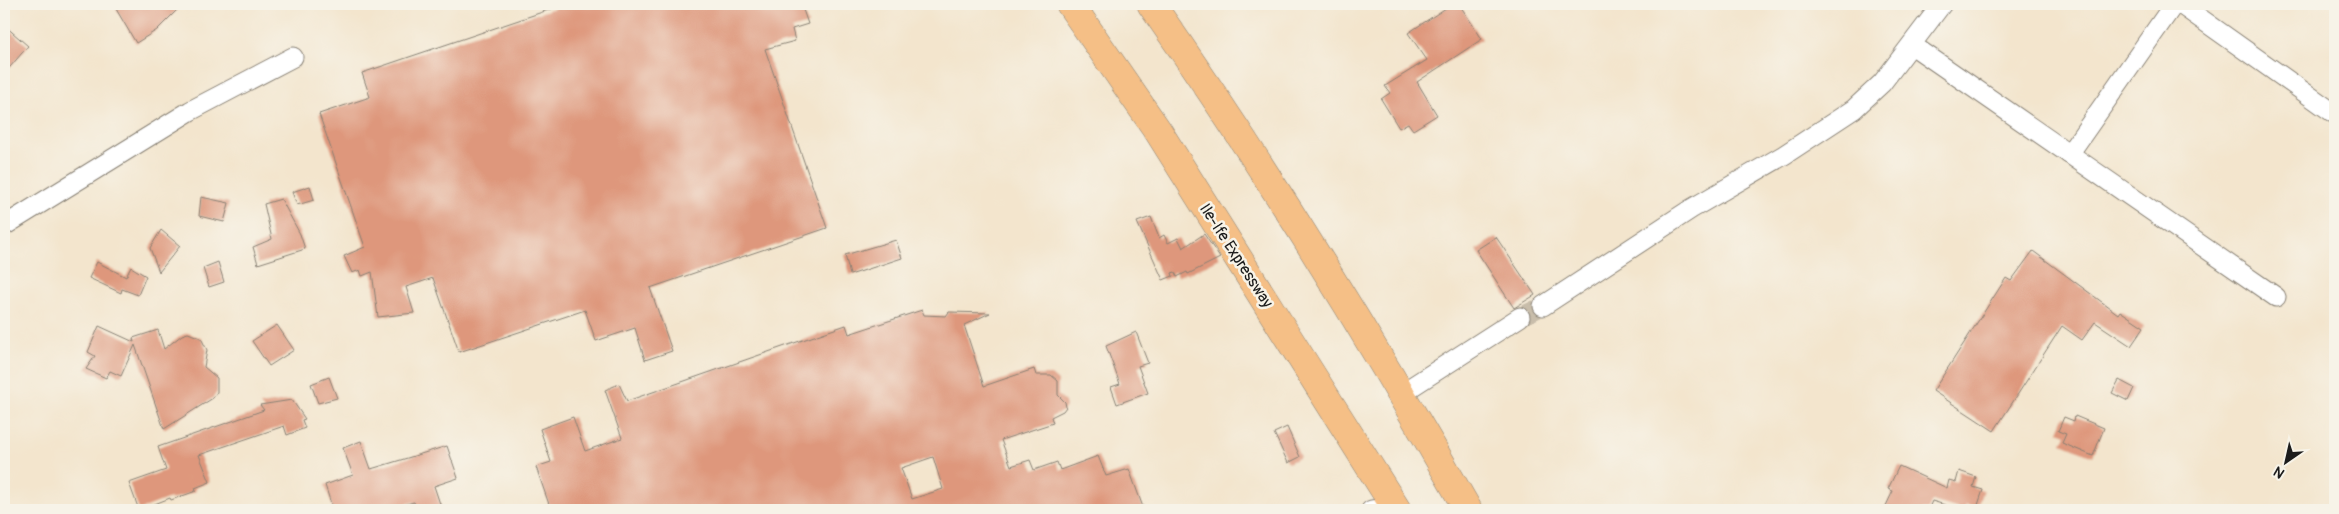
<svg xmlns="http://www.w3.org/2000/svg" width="2339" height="514" viewBox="0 0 2339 514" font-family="Pangolin,sans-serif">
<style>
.building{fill:#de977b;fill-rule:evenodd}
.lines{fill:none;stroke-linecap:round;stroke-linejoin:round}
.minor-tunnel{stroke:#c8bdaa;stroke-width:19;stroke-dasharray:19 9;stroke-linecap:butt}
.minor-casing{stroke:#888074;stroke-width:21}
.trunk-casing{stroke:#888074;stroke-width:29}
.minor{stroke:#fff;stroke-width:19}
.trunk{stroke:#f5bf86;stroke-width:28}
.labels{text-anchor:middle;stroke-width:5;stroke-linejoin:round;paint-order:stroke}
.street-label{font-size:16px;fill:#1c1c1c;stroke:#f7f3e8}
</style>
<rect width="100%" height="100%" fill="#f7f3e8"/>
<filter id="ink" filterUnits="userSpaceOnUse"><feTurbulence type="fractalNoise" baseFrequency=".02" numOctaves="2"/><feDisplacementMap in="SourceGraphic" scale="10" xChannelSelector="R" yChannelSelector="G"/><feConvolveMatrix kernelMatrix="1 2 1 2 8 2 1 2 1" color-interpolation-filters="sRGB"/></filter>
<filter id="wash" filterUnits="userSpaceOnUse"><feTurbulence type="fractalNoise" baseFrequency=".0096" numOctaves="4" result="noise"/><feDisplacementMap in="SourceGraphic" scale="20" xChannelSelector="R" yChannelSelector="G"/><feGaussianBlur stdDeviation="1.12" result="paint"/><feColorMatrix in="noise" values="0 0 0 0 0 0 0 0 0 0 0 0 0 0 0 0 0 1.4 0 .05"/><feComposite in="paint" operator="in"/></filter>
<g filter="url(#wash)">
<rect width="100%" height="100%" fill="#f3e5cd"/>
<g id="blocks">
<!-- building -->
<g class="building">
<polygon points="125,4 183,4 157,30 136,43 116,9"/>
<polygon points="566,4 801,4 808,24 792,29 795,41 765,49 827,228 650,288 672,351 645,360 635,328 596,341 585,310 459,352 433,278 406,287 414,313 378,317 372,272 362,276 360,270 352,273 344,256 365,247 319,114 370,97 362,73"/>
<polygon points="1452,4 1459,4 1482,39 1417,82 1437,115 1413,130 1408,123 1399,128 1381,99 1390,93 1385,86 1427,60 1408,33"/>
<polygon points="4,25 28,46 4,74"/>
<polygon points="310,186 314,200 297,205 292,192"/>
<polygon points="201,197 229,203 224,222 199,216"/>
<polygon points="281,199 300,234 305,249 258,264 253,247 272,239 264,204"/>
<polygon points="1151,217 1159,238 1164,235 1168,243 1178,238 1183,248 1204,234 1220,258 1188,274 1187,272 1177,277 1175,272 1172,273 1173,276 1163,280 1137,222"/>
<polygon points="161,230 180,246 159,272 150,248"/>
<polygon points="1496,237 1535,295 1514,308 1476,250"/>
<polygon points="896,240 902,258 850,275 845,255"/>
<polygon points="2033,251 2118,314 2120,311 2144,327 2131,346 2095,322 2082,340 2062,326 1994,431 1933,391 2006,278 2011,281"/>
<polygon points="97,262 126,277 131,267 146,276 138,295 122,289 121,293 89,278"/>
<polygon points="218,262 224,282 209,287 203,268"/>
<path d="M922,310L924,315L946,316L949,312L990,313L964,325L984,386L1034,369L1036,375H1051L1058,381V395L1065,402L1066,407L1063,411L1051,417L1053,423L1001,440L1011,466L1030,460L1034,470L1057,462L1060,470L1098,456L1106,476L1129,469L1144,510H551L536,467L551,462L540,429L573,417L585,451L622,438L605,390L619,384L627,401L846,325L849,334ZM933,457L943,489L912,499L901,468Z"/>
<polygon points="277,325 294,350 269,366 252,341"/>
<polygon points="99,326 134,342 133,338 158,330 164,349 182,335 188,333 201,338 207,350 204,367 217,378 217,392 213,398 164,429 135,345 121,376 110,371 106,378 86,369 95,356 88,352"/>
<polygon points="1136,332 1148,363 1138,366 1148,393 1117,404 1111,387 1120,384 1106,346"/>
<polygon points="329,377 337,398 318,403 311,384"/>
<polygon points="2119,380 2134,388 2128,401 2112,393"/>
<polygon points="292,400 305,419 302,420 305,428 287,435 284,426 199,455 210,482 195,488 196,491 171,500 170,498 139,510 129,483 166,470 158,447 264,410 260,405"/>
<polygon points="2075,416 2104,428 2093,456 2062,443 2066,434 2058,431 2064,417 2074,421"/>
<polygon points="1287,427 1300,457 1288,463 1274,433"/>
<polygon points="361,441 371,469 447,446 458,478 434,486 442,510 417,510 414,502 383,510 333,510 325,485 353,475 343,448"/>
<polygon points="1899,466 1947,488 1949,480 1956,482 1959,471 1976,477 1973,487 1983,490 1977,508 1966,505 1964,510 1962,510 1932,501 1928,510 1884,510 1893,491 1888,489"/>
</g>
</g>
</g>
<g filter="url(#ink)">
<use href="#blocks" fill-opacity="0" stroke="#888074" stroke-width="1"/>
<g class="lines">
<!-- minor-tunnel -->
<polyline class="minor-tunnel" points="1520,317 1543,306"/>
<!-- minor casing -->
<g class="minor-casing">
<g id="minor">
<polyline points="2180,4 2335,114"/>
<polyline points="1912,45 2276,297"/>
<polyline points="2069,154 2174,4"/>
<polyline points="4,226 190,111 293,57"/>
<polyline points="1543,306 1691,209 1784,155 1854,109 1882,83 1942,4"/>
<polyline points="1402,393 1520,317"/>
<polyline points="1371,510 1395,506"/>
</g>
</g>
<!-- trunk casing -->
<g class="trunk-casing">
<g id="trunk">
<polyline points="1070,4 1158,131 1397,510"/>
<path d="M1151,4C1265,167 1370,337 1468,510"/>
</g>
</g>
<!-- minor -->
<use href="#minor" class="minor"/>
<!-- trunk -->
<use href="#trunk" class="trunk"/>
</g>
</g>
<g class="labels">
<!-- street labels -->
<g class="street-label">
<text transform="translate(1237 255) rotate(57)" y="6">Ile-Ife Expressway</text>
</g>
</g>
<!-- margin -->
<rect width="2339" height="514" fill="none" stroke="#f7f3e8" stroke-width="20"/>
<!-- north arrow -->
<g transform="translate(2286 462) rotate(214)" stroke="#f7f3e8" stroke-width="4" paint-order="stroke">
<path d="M0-4L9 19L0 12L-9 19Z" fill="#1c1c1c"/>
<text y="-8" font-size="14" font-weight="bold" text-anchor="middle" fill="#1c1c1c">N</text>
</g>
</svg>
